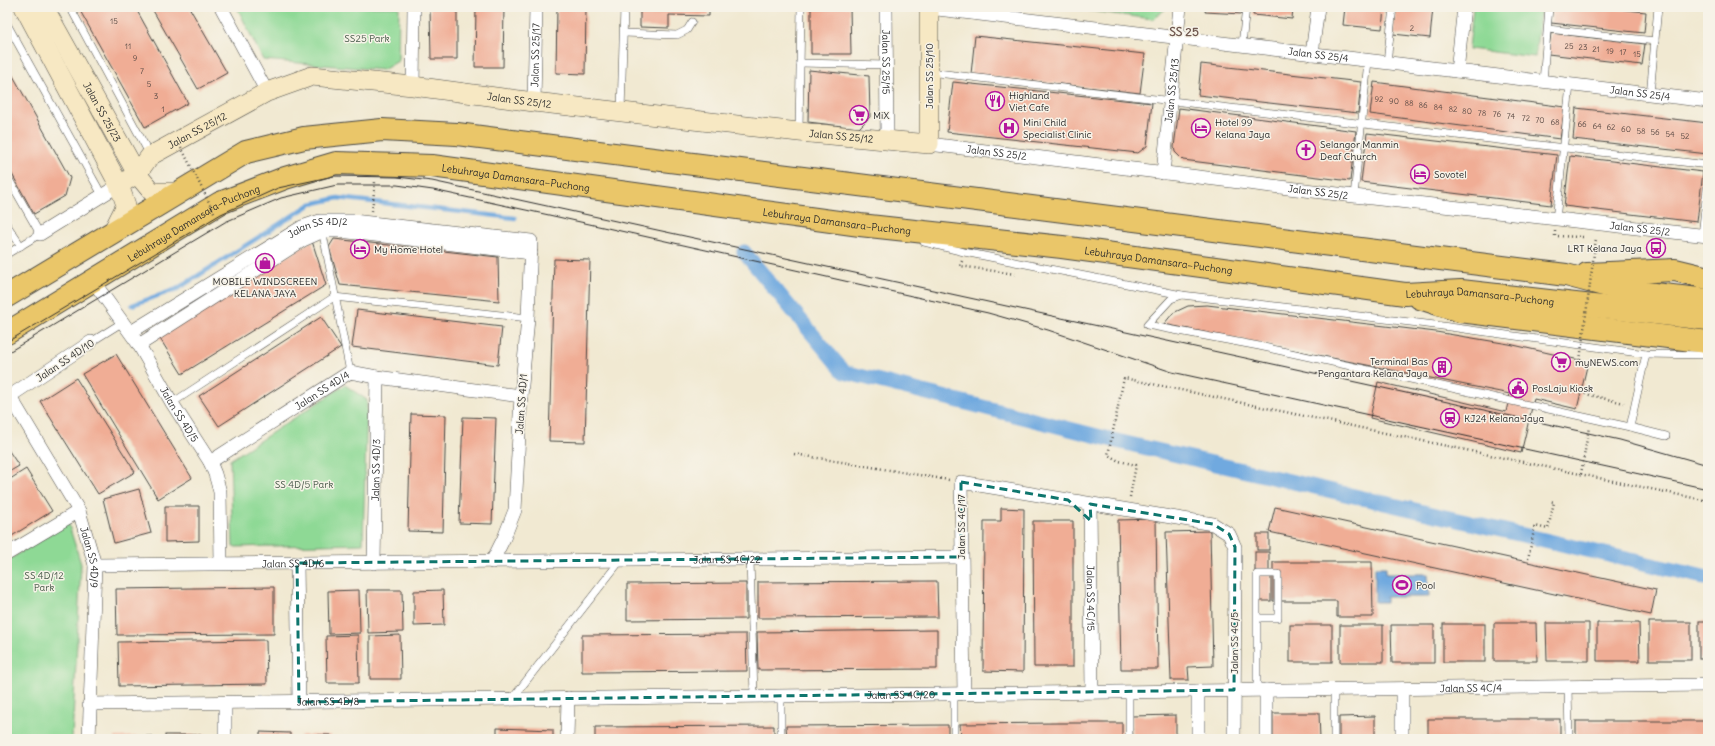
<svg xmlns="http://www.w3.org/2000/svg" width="1715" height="746" viewBox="0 0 1715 746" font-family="Delius,sans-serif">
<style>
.green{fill:#8ed995;stroke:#5c8260}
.water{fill:#70a9df;stroke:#4e6a85}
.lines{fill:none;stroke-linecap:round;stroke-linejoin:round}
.stream{stroke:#70a9df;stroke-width:4.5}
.canal{stroke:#70a9df;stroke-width:15}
.building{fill:#f0ad95}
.lane-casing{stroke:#494844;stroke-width:8}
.street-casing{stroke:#494844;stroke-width:14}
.secondary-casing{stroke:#494844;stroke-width:20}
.highway-casing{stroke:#494844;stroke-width:24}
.path{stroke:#494844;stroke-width:2.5;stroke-dasharray:1 3;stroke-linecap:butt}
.lane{stroke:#fff;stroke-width:7}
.street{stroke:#fff;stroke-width:13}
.secondary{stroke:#f7e8c3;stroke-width:19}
.highway{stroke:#eac669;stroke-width:22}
.tram{stroke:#2b2b2b;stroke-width:1}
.path-bridge{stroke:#494844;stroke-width:2.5;stroke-dasharray:1 3;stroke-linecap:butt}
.marked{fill:none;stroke:#0f766e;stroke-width:3;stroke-dasharray:8 5;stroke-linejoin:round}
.labels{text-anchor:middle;stroke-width:3;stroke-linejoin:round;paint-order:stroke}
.number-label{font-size:8px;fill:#5c4c46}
.park-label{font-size:10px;fill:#445646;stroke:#f7f3e8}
.street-label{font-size:10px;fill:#2b2b2b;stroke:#f7f3e8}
.poi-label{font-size:10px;fill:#2b2b2b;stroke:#f7f3e8;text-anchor:start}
.quarter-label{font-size:12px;font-weight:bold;fill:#705850;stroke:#f7f3e8}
</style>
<rect width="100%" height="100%" fill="#f7f3e8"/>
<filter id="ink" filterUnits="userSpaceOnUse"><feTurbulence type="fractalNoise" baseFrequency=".025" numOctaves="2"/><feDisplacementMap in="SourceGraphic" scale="8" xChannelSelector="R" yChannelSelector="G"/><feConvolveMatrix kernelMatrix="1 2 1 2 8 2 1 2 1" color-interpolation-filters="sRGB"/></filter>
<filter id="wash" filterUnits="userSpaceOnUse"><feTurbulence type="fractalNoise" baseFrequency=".012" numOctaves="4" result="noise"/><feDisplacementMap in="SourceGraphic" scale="16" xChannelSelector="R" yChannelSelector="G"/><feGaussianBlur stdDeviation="0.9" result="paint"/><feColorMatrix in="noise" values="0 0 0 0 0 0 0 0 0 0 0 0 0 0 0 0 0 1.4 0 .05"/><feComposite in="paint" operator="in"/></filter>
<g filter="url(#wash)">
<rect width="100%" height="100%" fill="#f1e9d2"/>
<!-- green -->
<g class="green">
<polygon points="237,7 399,7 398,61 383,70 263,60"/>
<polygon points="1060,7 1168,7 1153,19"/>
<polygon points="1473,7 1541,7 1535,57 1469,49"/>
<polygon points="345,385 367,400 363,544 233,547 230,460"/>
<polygon points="68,522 81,564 72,739 7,739 7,561"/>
</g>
<!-- water -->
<polygon class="water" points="1375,567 1386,567 1386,574 1428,574 1429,597 1386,597 1386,602 1375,602"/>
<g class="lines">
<!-- stream -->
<polyline class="stream" points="132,305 177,289 311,204 338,198 515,218"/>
<!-- canal -->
<polyline class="canal" points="744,252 844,372 1121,442 1708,578"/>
</g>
<g id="blocks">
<!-- building -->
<g class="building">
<polygon points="78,7 135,7 188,103 145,127"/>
<polygon points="151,7 189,7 227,73 198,89"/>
<polygon points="430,7 457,7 457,59 431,59"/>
<polygon points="476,7 504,7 503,67 475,67"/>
<polygon points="557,7 586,7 585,74 556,73"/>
<polygon points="640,7 709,7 709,16 669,15 669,28 640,27"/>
<polygon points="811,7 850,7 851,54 811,54"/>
<polygon points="1206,7 1243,7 1242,14 1205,12"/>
<polygon points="1254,7 1293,7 1292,19 1253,15"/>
<polygon points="1345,7 1384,7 1382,29 1343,25"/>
<polygon points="1396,7 1433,7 1430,38 1393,34"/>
<polygon points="1552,7 1598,7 1646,12 1644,33 1551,23"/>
<polygon points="1551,33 1645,44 1642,65 1548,54"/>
<polygon points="975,36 1145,54 1140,93 971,74"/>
<polygon points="1201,64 1361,82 1358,113 1198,95"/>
<polygon points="7,65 70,178 65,196 34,214 7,165"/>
<polygon points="809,70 869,76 870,117 859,128 808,122"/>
<polygon points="953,82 1152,103 1147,146 1138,153 947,132"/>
<polygon points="1374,82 1565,107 1560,139 1370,114"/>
<polygon points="1179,108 1356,131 1350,181 1183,160 1175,152 1174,147"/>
<polygon points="1576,108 1708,123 1708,154 1573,139"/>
<polygon points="1367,133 1557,155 1551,205 1361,182"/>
<polygon points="1570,156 1703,172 1697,222 1564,206"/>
<polygon points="334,239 498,257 499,301 340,285 329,247"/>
<polygon points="312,241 326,285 182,374 159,337"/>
<polygon points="554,259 590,260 585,442 549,441"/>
<polygon points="1207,305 1436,332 1509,344 1588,362 1577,409 1534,399 1521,453 1370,418 1378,382 1506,412 1510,394 1164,324 1173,313 1188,306"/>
<polygon points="357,310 502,327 498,365 352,347"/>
<polygon points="321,317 341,347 219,426 199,396"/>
<polygon points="116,354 192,478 158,499 82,374"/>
<polygon points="76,378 135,472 98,494 40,401"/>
<polygon points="411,414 446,415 443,532 408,531"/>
<polygon points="463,417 496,418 492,524 459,523"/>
<polygon points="7,448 19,466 7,473"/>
<polygon points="26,469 52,511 7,539 7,481"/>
<polygon points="139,489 151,533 114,543 103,499"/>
<polygon points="165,506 199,506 199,541 165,542"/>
<polygon points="1275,507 1656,590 1651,615 1269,532"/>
<polygon points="1001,508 1024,509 1023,672 983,671 984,521 1001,521"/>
<polygon points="1156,519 1158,669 1121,669 1118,520"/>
<polygon points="1033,521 1073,521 1073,667 1034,667"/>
<polygon points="1210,531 1213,666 1188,667 1189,680 1171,680 1166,532"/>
<rect x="1257" y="534" width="12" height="16"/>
<rect x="1255" y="552" width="14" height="19"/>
<polygon points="1273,562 1372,562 1373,617 1337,617 1337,601 1273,601"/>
<rect x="1259" y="575" width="12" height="26"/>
<polygon points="937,581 938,617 758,618 758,582"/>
<polygon points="746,583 746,619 627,620 627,584"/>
<polygon points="274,587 274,634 117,635 116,589"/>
<polygon points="359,590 360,633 329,634 328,591"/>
<polygon points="367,590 402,590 403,632 368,633"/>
<polygon points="443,590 444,625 414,626 414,591"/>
<rect x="1699" y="621" width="9" height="38"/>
<rect x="1649" y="622" width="42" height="38"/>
<polygon points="1494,623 1536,623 1537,661 1494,661"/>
<polygon points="1546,623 1589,623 1589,661 1547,661"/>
<polygon points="1597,623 1639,623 1640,661 1597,661"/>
<rect x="1443" y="624" width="42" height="38"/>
<rect x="1290" y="625" width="42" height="37"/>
<rect x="1340" y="625" width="43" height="37"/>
<polygon points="1391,625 1434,625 1434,663 1392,663"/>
<polygon points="937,630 937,669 758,670 757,632"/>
<polygon points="746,634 747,671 582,672 582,635"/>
<polygon points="358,635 359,683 327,683 326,636"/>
<polygon points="400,635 401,679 370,679 370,636"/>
<polygon points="266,640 267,684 119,686 118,642"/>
<polygon points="1273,713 1319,713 1320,739 1273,739"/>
<polygon points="1176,715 1176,739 1133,739 1132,716"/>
<polygon points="1375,716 1375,739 1339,739 1339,717"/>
<rect x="1428" y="719" width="132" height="20"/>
<rect x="1576" y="721" width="132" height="18"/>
<polygon points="1057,723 1122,723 1122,739 961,739 960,724"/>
<polygon points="948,725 948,739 787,739 786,726"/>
<polygon points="774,726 774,739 595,739 595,727"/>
<polygon points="497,728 553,730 553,739 497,739"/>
<polygon points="260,732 290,733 290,739 260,739"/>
<rect x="165" y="735" width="40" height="4"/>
<polygon points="301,735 331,735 331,739 300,739"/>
<polygon points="153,736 153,739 115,739 115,737"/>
</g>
</g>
</g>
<g filter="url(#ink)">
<use href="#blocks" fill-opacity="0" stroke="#494844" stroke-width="1"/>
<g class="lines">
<!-- lane casing -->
<g class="lane-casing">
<g id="lane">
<polyline points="70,7 150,155"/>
<polyline points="7,24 102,195"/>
<polyline points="1548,29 1655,41"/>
<polyline points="624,33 677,35 687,30 692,22"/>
<polyline points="1242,45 1246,7"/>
<polyline points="800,63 887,65"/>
<polyline points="1387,63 1393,7"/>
<polyline points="929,72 1708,165"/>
<polyline points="1543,82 1549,7"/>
<polyline points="1650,95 1658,7"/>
<polyline points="621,112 624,7"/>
<polyline points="799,131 801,7"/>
<polyline points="7,176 40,234 7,254"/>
<polyline points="1354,196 1368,61"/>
<polyline points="1556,220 1570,85"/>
<polyline points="7,225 21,246"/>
<polyline points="322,229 350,372"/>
<polyline points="1702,236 1708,180"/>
<polyline points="924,242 964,252 1182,295 1435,325 1646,354 1708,355"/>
<polyline points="1182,295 1171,299 1147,325 1259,346 1630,427"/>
<polyline points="91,342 123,322"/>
<polyline points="1646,354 1630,427 1666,436"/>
<polyline points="172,403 334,297 528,318"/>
<polyline points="750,559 754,696"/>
<path d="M1257,618H1278V574H1257C1257,613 1257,651 1257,690"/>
<polyline points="1568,686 1569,739"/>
<polyline points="1334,689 1334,739"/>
<polyline points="1129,692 1129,739"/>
<polyline points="954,694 954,739"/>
<polyline points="512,699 620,561"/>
<polyline points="781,739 781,696"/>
</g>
</g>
<!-- street casing -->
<g class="street-casing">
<g id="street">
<polyline points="221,7 267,92"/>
<path id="s1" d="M886,7L887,141"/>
<path id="s2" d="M929,8L1708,101"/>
<polyline points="1312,54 1318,7"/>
<polyline points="1457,71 1464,7"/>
<polyline points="413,86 414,7"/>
<path id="s3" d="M534,102L536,7"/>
<path id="s4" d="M929,144L1354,196L1708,236"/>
<path id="s5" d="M1163,173L1180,7"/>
<polyline points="40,234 119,185"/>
<path id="s6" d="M93,281L139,345L172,403L210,462L215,474L220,492L221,563"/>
<path id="s7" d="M131,332L302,227L320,221H353L531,241L528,318L521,396L515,510L504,538L492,562"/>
<polyline points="139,345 303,240 323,231 340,231 531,253"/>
<path id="s8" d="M10,396L79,511L95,565L89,739"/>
<polyline points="7,398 91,342"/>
<path id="s9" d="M210,462L350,372L377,377L521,396"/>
<path id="s10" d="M1090,504L1092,692"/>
<polyline points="7,554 79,511"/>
<polyline points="297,563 299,702"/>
<path id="s11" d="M374,563L377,377"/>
<path id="s12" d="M95,565L961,557"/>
<polyline points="1402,689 1402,739"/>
<polyline points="1266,690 1266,739"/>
<polyline points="1198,691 1198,739"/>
<polyline points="964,694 961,482 1213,524 1229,534 1235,547 1234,739"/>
<path id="s13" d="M89,704L1708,685"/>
<polyline points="225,739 225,703"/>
<polyline points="567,739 568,698"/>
</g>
</g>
<!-- secondary casing -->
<g class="secondary-casing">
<g id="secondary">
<polyline points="24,7 119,185 126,205 112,233"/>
<path id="s14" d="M44,7L137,174L152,192H177"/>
<path id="s15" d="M119,185L137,174L150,156L267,92L312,76L413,86L534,102L799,132L929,144V7"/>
</g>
</g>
<!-- highway casing -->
<g class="highway-casing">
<g id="highway">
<polyline points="1587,274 1675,270 1708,278"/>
<polyline points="7,296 246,152 304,138 382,130 457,134 1566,275 1627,291 1708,300"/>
<polyline points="1420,298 1460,311 1708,342"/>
<path id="s16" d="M7,333L220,203L285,178L336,163L432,166L860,225L1062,247L1405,294L1461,291L1708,319"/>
</g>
</g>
<!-- path -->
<g class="path">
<polyline points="372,211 375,182"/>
<polyline points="1555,231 1555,236 1585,237"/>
<polyline points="962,261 960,266 1015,274"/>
<polyline points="1581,393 1624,403"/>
<polyline points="794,454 949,480"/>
<polyline points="1581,474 1589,427"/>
<polyline points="1130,497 1136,465 1119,461 1108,455 1124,378 1708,501"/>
<polyline points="1528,559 1535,526 1548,529 1554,502 1549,501"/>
</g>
<!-- lane -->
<use href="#lane" class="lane"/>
<!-- street -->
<use href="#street" class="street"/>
<!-- secondary -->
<use href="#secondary" class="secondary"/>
<!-- highway -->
<use href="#highway" class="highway"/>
<!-- tram -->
<g class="tram">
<polyline points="7,342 221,214 278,188 334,176 397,177 432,181 1452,403 1620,440 1708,465"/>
<polyline points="7,353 225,222 281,198 337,185 397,185 433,190 549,215 988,313 1048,330 1172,372 1708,489"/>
</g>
<!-- path-bridge -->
<g class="path-bridge">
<polyline points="181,147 215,214"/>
<polyline points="1580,360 1596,238"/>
</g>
</g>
</g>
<!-- marked area -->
<path class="marked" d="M961,482L1068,500L1091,521L1090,504L1213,524L1229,534L1235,547L1234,690L299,702L297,563L961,557Z"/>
<!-- icons -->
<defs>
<g id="restaurant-ring" transform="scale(1)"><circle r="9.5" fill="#f7f3e8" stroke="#b5179e" stroke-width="1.5"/><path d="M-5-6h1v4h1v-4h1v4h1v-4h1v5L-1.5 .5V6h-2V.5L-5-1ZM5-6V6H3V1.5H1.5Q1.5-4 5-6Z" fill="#b5179e"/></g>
<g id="supermarket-ring" transform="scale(1)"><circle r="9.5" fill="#f7f3e8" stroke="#b5179e" stroke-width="1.5"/><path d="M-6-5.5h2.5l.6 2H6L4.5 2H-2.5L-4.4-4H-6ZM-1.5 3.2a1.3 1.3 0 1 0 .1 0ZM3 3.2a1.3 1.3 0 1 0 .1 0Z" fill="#b5179e"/></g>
<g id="hospital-ring" transform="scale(1)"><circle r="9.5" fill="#f7f3e8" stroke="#b5179e" stroke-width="1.5"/><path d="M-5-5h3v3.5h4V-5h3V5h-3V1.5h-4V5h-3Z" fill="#b5179e"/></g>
<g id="hotel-ring" transform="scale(1)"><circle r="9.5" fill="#f7f3e8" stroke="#b5179e" stroke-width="1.5"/><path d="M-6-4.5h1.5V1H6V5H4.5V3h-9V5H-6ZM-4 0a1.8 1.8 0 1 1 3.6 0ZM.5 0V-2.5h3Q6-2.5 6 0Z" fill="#b5179e"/></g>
<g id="church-ring" transform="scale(1)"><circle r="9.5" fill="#f7f3e8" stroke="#b5179e" stroke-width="1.5"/><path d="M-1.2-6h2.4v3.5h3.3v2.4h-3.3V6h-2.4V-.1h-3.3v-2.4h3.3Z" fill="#b5179e"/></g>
<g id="bus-ring" transform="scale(1)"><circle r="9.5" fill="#f7f3e8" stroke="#b5179e" stroke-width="1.5"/><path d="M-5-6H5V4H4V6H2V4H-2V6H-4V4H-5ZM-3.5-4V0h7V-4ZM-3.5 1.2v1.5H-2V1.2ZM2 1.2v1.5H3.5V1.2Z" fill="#b5179e"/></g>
<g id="shop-ring" transform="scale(1)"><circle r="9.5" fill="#f7f3e8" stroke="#b5179e" stroke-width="1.5"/><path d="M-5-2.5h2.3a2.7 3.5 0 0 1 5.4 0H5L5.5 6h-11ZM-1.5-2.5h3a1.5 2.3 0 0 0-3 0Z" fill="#b5179e"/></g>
<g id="building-ring" transform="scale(1)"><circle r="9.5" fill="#f7f3e8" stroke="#b5179e" stroke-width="1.5"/><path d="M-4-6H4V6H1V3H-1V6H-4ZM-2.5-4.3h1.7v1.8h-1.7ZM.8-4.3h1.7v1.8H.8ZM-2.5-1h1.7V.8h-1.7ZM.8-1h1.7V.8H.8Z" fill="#b5179e"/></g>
<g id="civic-ring" transform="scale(1)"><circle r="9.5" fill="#f7f3e8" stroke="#b5179e" stroke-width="1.5"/><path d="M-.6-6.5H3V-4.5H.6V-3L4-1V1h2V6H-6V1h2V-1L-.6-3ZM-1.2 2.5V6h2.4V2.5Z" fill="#b5179e"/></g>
<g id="station-ring" transform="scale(1)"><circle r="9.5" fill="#f7f3e8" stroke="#b5179e" stroke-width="1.5"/><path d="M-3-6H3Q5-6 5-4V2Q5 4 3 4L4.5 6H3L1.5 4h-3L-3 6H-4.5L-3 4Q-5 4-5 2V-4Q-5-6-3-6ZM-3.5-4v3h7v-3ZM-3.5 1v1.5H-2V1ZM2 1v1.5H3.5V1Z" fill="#b5179e"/></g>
<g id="stadium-ring" transform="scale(1)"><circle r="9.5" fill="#f7f3e8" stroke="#b5179e" stroke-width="1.5"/><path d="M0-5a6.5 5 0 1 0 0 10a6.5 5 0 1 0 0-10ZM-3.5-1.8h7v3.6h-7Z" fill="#b5179e"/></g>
</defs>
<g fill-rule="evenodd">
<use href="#restaurant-ring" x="995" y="101"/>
<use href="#supermarket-ring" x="859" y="115"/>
<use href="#hospital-ring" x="1009" y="128"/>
<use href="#hotel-ring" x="1201" y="128"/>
<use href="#church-ring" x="1306" y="150"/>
<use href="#hotel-ring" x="1420" y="174"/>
<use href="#bus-ring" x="1656" y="248"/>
<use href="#hotel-ring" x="360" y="249"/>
<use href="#shop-ring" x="265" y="263"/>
<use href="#supermarket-ring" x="1561" y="362"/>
<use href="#building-ring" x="1442" y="367"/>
<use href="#civic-ring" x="1518" y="388"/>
<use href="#station-ring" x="1450" y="418"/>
<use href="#stadium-ring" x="1402" y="585"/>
</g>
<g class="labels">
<!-- number labels -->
<g class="number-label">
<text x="114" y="24">15</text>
<text x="1412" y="31">2</text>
<text x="128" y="49">11</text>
<text x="1569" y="49">25</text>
<text x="1583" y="50">23</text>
<text x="1596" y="52">21</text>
<text x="1610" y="54">19</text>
<text x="1623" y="55">17</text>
<text x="1637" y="57">15</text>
<text x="135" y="61">9</text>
<text x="142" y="74">7</text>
<text x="149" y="87">5</text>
<text x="156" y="99">3</text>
<text x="1379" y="102">92</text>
<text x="1394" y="104">90</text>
<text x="1409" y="106">88</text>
<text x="1423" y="108">86</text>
<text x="1438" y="110">84</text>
<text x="163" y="112">1</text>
<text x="1453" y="112">82</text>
<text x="1467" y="114">80</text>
<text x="1482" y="116">78</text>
<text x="1497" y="117">76</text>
<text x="1511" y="119">74</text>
<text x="1526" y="121">72</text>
<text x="1540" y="123">70</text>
<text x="1555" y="125">68</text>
<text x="1582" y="127">66</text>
<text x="1597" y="129">64</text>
<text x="1611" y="130">62</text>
<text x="1626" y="132">60</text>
<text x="1641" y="134">58</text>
<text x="1655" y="135">56</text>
<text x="1670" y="137">54</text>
<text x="1685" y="139">52</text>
</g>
<!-- park labels -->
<g class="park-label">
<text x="367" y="42">SS25 Park</text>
<text x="304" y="488">SS 4D/5 Park</text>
<text x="44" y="579">SS 4D/12<tspan x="44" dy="12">Park</tspan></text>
</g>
<!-- street labels -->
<g class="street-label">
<text dy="4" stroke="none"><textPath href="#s3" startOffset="47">Jalan SS 25/17</textPath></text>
<text dy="4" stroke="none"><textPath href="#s2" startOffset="392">Jalan SS 25/4</textPath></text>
<text dy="4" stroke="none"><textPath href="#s1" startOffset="55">Jalan SS 25/15</textPath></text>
<text transform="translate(929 76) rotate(-90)" y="4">Jalan SS 25/10</text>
<text dy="4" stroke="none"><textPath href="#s5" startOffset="83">Jalan SS 25/13</textPath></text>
<text dy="4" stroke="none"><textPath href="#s2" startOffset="716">Jalan SS 25/4</textPath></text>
<text dy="4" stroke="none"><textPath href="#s15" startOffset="433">Jalan SS 25/12</textPath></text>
<text dy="4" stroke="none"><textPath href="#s14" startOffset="120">Jalan SS 25/23</textPath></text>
<text dy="4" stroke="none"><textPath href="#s15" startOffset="97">Jalan SS 25/12</textPath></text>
<text dy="4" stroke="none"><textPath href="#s15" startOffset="757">Jalan SS 25/12</textPath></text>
<text dy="4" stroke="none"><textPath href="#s4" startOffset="68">Jalan SS 25/2</textPath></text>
<text dy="4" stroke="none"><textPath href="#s16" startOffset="553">Lebuhraya Damansara–Puchong</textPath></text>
<text dy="4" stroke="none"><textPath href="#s4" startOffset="392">Jalan SS 25/2</textPath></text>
<text dy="4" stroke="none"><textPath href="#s16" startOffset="877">Lebuhraya Damansara–Puchong</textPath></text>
<text dy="4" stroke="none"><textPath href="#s16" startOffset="217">Lebuhraya Damansara–Puchong</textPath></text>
<text dy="4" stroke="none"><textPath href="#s7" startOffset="216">Jalan SS 4D/2</textPath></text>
<text dy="4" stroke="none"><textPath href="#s4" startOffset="716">Jalan SS 25/2</textPath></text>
<text dy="4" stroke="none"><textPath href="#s16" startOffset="1201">Lebuhraya Damansara–Puchong</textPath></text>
<text dy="4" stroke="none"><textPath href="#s16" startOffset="1525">Lebuhraya Damansara–Puchong</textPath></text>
<text transform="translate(65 360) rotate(-34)" y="4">Jalan SS 4D/10</text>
<text dy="4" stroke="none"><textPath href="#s9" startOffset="133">Jalan SS 4D/4</textPath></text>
<text transform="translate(521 404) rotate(-86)" y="4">Jalan SS 4D/1</text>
<text dy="4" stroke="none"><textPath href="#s6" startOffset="159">Jalan SS 4D/5</textPath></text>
<text dy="4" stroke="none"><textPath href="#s11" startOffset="93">Jalan SS 4D/3</textPath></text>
<text transform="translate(961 527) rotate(-90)" y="4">Jalan SS 4C/17</text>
<text dy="4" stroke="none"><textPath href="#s8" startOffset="182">Jalan SS 4D/9</textPath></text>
<text dy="4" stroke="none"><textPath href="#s12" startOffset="632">Jalan SS 4C/22</textPath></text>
<text dy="4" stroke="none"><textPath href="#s12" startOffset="198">Jalan SS 4D/6</textPath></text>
<text dy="4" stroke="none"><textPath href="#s10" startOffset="94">Jalan SS 4C/15</textPath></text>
<text transform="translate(1234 643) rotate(-90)" y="4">Jalan SS 4C/5</text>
<text dy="4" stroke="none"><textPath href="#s13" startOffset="1382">Jalan SS 4C/4</textPath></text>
<text dy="4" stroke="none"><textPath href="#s13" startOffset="812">Jalan SS 4C/20</textPath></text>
<text dy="4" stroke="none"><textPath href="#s13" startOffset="239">Jalan SS 4D/8</textPath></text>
</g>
<!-- poi labels -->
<g class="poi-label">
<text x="1009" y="99">Highland<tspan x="1009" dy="12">Viet Cafe</tspan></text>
<text x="873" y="119">MiX</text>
<text x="1023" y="126">Mini Child<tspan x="1023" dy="12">Specialist Clinic</tspan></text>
<text x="1215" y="126">Hotel 99<tspan x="1215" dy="12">Kelana Jaya</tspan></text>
<text x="1320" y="148">Selangor Manmin<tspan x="1320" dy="12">Deaf Church</tspan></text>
<text x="1434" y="178">Sovotel</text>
<text x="1642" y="252" text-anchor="end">LRT Kelana Jaya</text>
<text x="374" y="253">My Home Hotel</text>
<text x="265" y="285" text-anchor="middle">MOBILE WINDSCREEN<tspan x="265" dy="12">KELANA JAYA</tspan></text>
<text x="1428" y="365" text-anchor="end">Terminal Bas<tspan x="1428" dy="12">Pengantara Kelana Jaya</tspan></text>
<text x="1575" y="366">myNEWS.com</text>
<text x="1532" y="392">PosLaju Kiosk</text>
<text x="1464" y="422">KJ24 Kelana Jaya</text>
<text x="1416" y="589">Pool</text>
</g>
<!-- quarter labels -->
<g class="quarter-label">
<text x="1184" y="36">SS 25</text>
</g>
</g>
<!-- margin -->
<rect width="1715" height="746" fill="none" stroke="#f7f3e8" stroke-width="24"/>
</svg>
